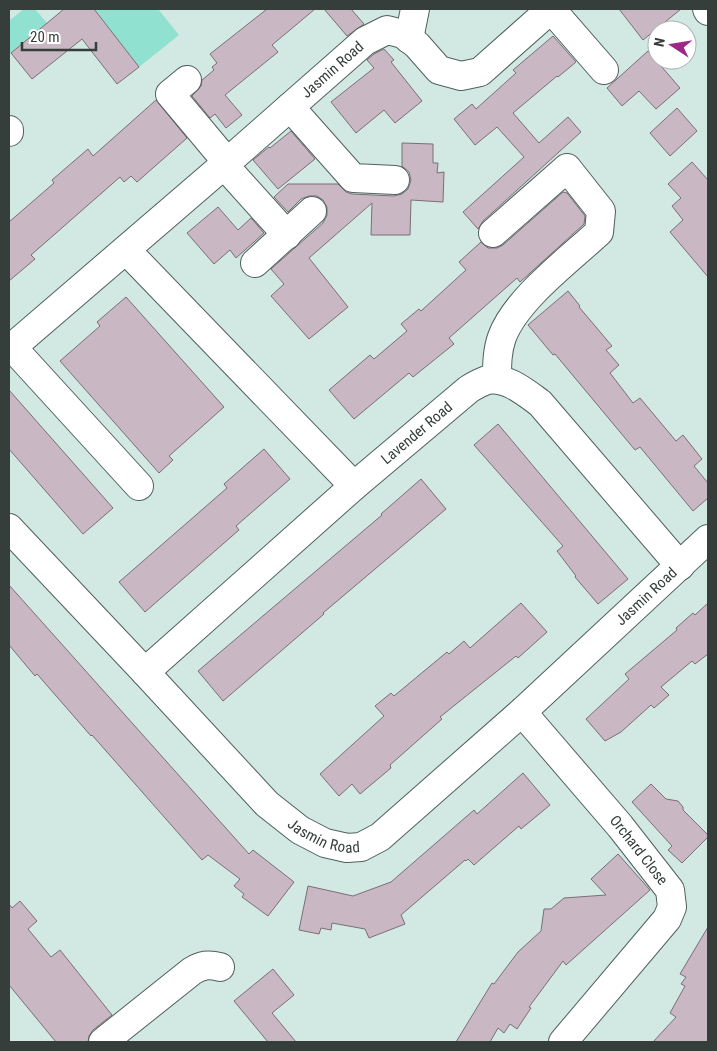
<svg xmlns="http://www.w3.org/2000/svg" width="717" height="1051" viewBox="0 0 717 1051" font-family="'Roboto Condensed',sans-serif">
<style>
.green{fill:#90e1d0}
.building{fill:#c9b8c3;stroke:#7c6d77}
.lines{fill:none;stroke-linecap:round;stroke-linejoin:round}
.minor-casing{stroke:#4f615d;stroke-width:30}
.major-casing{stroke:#4f615d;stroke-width:30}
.minor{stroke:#fff;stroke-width:28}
.major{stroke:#fff;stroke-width:28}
.labels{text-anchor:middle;stroke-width:4.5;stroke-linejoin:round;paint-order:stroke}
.street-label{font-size:15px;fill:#363e3c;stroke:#fff}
</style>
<rect width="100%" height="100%" fill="#d2e8e2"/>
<!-- green -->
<g class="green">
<polygon points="24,9 35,9 47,23 9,54 9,21"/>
<polygon points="94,9 158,9 179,35 139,67"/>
</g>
<!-- building -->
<g class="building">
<polygon points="64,9 94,9 139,67 117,84 82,39 32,79 11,53"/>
<polygon points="267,9 315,9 272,45 278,52 225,95 242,115 226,128 215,114 210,118 192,96 201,86 202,80 214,70 212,67 217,63 210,54"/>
<polygon points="324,9 351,9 364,24 347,36"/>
<polygon points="619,9 681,9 643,40"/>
<polygon points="553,36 576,62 558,77 557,76 513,113 539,143 568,117 581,132 483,221 478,229 463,212 524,157 497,127 475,145 454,119 472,104 476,109 516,73 513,70"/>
<polygon points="384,49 394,60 391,62 422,101 395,123 384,110 356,133 331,102 374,68 367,60 374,54"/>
<polygon points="648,51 680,88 656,109 639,91 622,106 607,88"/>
<polygon points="156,100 187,138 137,182 131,176 124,182 120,177 31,255 35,259 9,281 9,222 54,183 52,180 88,149 93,156"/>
<polygon points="677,108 697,131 670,156 650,133"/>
<polygon points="291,131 315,159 278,189 253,160 269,147 270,148"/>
<polygon points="402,143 433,144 433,163 438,163 437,173 444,172 443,202 411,200 410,235 371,235 372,203 309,258 348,307 309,339 271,296 284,284 271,269 323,223 327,215 327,207 323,200 317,196 309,196 301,199 288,212 274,197 288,184 338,184 346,192 352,194 394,196 402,194 408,189 411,180 409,172 402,166"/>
<polygon points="692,162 708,180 708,277 670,232 683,220 672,206 681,198 668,184"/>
<polygon points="563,192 567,193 585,216 584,224 520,282 517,278 449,338 454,344 413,377 409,373 354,419 329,390 370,355 374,359 407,331 401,324 419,309 421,311 466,270 459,262 481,242 488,248 497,248 503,245"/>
<polygon points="218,207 238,230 251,218 264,233 236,258 230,250 214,264 187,233"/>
<polygon points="568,291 580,306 579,307 612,346 606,350 619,365 610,373 633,403 640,398 676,441 683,435 702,459 694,466 708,483 708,498 693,511 640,447 635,450 555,354 553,355 528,325"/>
<polygon points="126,297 224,407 169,456 173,460 159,473 60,361 100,326 97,322"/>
<polygon points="9,390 113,508 83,534 9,449"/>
<polygon points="498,424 628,579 598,604 575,577 576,576 557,551 563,546 474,445"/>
<polygon points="264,449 290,479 236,526 239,530 145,612 119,582 227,488 224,484"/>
<polygon points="421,479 446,509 323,613 324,614 223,701 198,671 382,515 381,514"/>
<polygon points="9,585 249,854 253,850 294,882 268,916 242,897 244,894 234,886 240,879 208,855 202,860 92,735 91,736 37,674 35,676 9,645"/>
<polygon points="521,603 547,632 518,658 516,656 440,717 442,719 390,765 391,768 360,794 352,784 339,796 320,774 384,716 375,706 391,693 394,696 447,652 449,654 464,641 470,648"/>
<polygon points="708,603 708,654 695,664 692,661 661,687 669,695 654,708 651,705 621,732 605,741 586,719 629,679 625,674 677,630 676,628 693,613 695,615"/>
<polygon points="523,773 550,805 521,829 519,826 474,865 468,859 466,861 465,860 401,915 405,924 369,938 365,929 332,923 331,930 321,928 319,934 299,930 308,886 353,896 391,882 474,810 477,814"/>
<polygon points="651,784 666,799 678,801 683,807 683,810 708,835 708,837 682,863 668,850 672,846 632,802"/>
<polygon points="618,854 650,890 566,965 563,961 529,1007 531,1008 517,1029 510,1024 504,1033 498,1028 490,1042 456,1042 492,983 494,984 518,952 541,931 544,909 551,909 564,898 606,895 591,879"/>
<polygon points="20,901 37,921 28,929 51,957 60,950 112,1015 93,1030 89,1036 88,1042 56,1042 9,985 9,904 12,908"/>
<polygon points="708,927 708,1042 653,1042 676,1017 670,1013 685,986 681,984 686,977 680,974"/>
<polygon points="273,969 294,995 272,1013 296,1042 268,1042 234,1001"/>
</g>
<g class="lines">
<!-- minor casing -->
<g class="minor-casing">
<g id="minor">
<polyline points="551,9 604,70"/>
<polyline points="409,39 415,9"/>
<polyline points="187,80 170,94 227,162"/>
<polyline points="290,107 353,178 395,180"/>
<polyline points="9,130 9,132"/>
<polyline points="224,165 287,235"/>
<path d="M493,233L567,168L601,211L599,232C569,260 516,299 502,337C497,351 497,365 497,379"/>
<polyline points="126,250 354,486"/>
<polyline points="255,263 312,211"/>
<polyline points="12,347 139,486"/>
<path id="s1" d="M9,350L224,165L365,41L387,30L403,34L417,45L439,70L461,76L480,72L551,9"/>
<path id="s2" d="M9,528L145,672L267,804L300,830L325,843L347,848L361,847L380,837L522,712L708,539"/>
<path id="s3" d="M145,672L354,486L469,389C474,386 481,382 487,380C506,376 525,392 540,403L680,566"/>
<path id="s4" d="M522,712L620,826L670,890L672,907L667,919L563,1042"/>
<path d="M103,1042L192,971C202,965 208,964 220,967"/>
</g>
</g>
<!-- major casing -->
<g class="major-casing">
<polyline id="major" points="707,9 708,11"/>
</g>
<!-- minor -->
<use href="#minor" class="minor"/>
<!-- major -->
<use href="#major" class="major"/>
</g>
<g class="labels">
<!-- street labels -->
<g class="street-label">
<text dy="5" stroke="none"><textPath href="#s1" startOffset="428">Jasmin Road</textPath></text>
<text dy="5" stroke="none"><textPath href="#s3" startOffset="362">Lavender Road</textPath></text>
<text dy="5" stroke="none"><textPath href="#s2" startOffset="865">Jasmin Road</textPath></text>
<text dy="5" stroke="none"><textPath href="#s2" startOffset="445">Jasmin Road</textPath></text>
<text dy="5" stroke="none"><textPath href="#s4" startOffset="181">Orchard Close</textPath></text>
</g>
</g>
<!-- border -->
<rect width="717" height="1051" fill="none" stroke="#363e3c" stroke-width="20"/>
<!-- north arrow -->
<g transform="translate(672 45) rotate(282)"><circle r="24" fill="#ffffff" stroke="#afb2b1"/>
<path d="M0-4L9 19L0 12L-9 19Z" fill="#9d2984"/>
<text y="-8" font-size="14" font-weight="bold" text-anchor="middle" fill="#363e3c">N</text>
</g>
<!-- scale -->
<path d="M22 42v8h74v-8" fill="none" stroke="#363e3c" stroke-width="2.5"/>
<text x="30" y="42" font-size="15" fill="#363e3c" stroke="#ffffff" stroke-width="4" paint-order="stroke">20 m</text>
</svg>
